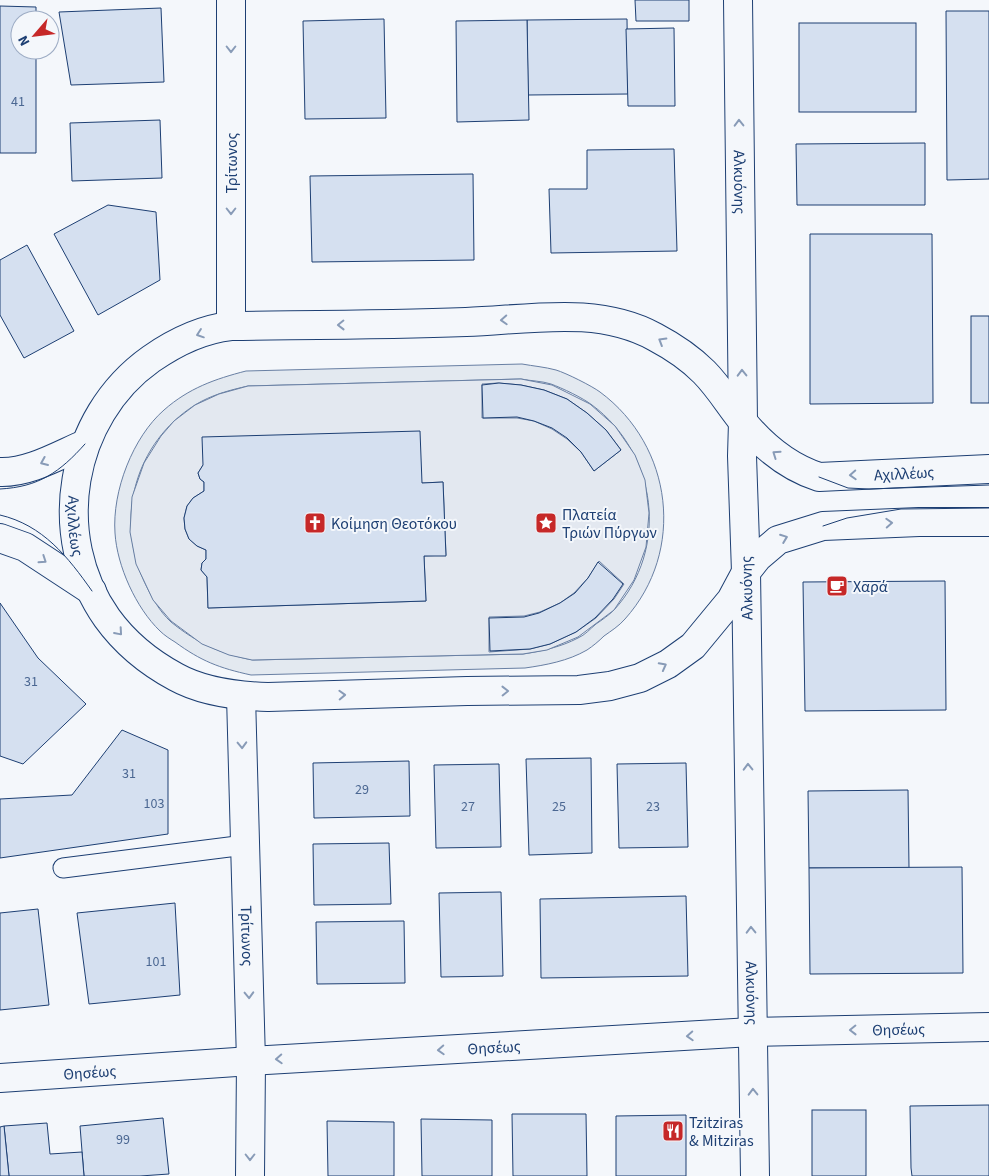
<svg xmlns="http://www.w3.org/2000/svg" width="989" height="1176" viewBox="0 0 989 1176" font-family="'Source Sans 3',sans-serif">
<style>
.green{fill:#e3e9f0;stroke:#687fa3;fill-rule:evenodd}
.parking{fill:#e3e8f0;stroke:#687fa3;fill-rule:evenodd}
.building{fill:#d5e0f0;stroke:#1d3f73}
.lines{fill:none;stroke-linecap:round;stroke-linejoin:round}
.lane-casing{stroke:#1d3f73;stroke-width:21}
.street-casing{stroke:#1d3f73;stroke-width:30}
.secondary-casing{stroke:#1d3f73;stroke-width:30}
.lane{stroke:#f4f7fb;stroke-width:19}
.street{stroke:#f4f7fb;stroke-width:28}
.secondary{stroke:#f4f7fb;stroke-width:28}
.tram{stroke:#1d3f73;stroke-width:1}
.oneway{stroke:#889bb7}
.labels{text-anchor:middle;stroke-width:4;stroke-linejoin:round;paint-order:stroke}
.number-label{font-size:14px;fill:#4b6792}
.street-label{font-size:16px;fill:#1d3f73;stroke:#f4f7fb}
.poi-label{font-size:16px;fill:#1d3f73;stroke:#f4f7fb;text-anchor:start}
</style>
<rect width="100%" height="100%" fill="#f4f7fb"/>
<!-- green -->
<path class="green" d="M522,364C533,366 545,367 556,370C566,373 592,386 600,392C673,446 686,551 625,619C619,626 611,631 604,636C599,641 593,646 587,650C568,661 546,665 525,668L251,675C219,668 201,661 175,642C170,639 164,635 160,631C136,608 117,566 115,533C112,491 133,437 164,410C189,388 215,379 246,371ZM521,379C531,381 542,381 551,384C562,388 583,398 592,405C657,453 670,549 614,610C609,615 602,620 596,624C590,629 585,635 578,638C561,647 542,651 523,654L253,660C221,654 197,643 171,622C159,611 151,596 144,581C115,518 135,443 195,405C211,395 230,390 248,386Z"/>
<!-- parking -->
<path class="parking" d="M521,379L552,385L590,404L615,426L635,455L645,480L649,513L646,547L634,580L614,610L578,637L547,650L523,654L252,660L229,655L202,644L171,621L153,600L136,564L130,532L132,497L144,463L161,436L174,421L195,405L219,394L248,386ZM498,383L521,385L544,390L567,399L587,413L606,430L621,450L594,471L581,452L567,439L552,429L534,421L517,418H482V384ZM203,465L422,483L443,482L446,555L424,556L426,601L208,608L207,577L201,570L202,563L206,559V550L197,546L189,539L185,529L184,518L187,506L193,498L204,491V482L200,479L198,473ZM599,561L624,584L614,599L596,618L576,632L550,644L530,649L489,652V617L524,616L540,612L560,603L574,593L588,578Z"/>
<!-- building -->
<g class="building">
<polygon points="635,0 689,0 689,21 636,21"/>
<polygon points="0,6 36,7 36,20 20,20 20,50 36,50 36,153 0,153"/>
<polygon points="161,8 164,82 71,85 59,12"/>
<polygon points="946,11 989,11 989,179 947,180"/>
<polygon points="384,19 386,118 305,119 303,21"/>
<polygon points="627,19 628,94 528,95 527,20"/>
<polygon points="527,20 529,120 457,122 456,21"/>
<rect x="799" y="23" width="117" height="89"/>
<polygon points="674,28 675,106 628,106 626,29"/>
<polygon points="160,120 162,178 72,181 70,123"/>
<polygon points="925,143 925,205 797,205 796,144"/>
<polygon points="674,149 677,251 551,253 549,189 587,189 587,150"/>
<polygon points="473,174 474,260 312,262 310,176"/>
<polygon points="108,205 156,212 160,280 98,315 54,234"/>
<polygon points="810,234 932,234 933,403 810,404"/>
<polygon points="27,245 74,331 24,358 0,315 0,260"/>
<rect x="971" y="316" width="18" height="87"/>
<polygon points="499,383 521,385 544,390 567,399 587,413 606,430 621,450 594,471 581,452 567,438 552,428 534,421 517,417 483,418 482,385"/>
<polygon points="420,431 422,483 443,482 446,556 424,556 426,601 208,608 207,577 201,570 202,563 206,559 206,550 197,546 189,539 185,529 184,518 187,506 193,498 204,491 204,482 200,479 198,473 203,465 202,437"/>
<polygon points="598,562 623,584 613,599 595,618 576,632 550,644 530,649 490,651 489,618 524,617 539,613 560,603 575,593 588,578"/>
<polygon points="945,581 946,710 805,711 803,582"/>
<polygon points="0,603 38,658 86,704 23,764 0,756"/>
<polygon points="122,730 168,750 168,834 0,858 0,799 72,795"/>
<polygon points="591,758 592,853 529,855 526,759"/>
<polygon points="409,761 410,816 314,818 313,763"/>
<polygon points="686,763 688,847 619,848 617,764"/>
<polygon points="499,764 501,847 436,848 434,765"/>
<polygon points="908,790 909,868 809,868 808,791"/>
<polygon points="389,843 391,904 314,905 313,844"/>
<polygon points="962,867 963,973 810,974 809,868"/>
<polygon points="501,892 503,976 441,977 439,893"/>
<polygon points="686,896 688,976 541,978 540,899"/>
<polygon points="175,903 180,995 89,1004 77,913"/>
<polygon points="38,909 49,1005 0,1010 0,913"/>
<polygon points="404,921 405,983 317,984 316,922"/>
<polygon points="989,1105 989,1176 912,1176 911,1168 910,1106"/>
<rect x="812" y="1110" width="54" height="66"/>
<polygon points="512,1114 586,1114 587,1176 513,1176"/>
<polygon points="686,1115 686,1176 616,1176 616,1116"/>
<polygon points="163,1118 169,1174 140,1176 84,1176 80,1126"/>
<polygon points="421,1119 492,1120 492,1176 422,1176"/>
<polygon points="327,1121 394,1122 394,1176 328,1176"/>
<polygon points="47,1123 50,1154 82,1152 84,1176 9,1176 4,1126"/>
<polygon points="4,1126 9,1176 0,1176 0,1127"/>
</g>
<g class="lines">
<!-- lane casing -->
<g class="lane-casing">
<polyline id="lane" points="63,868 245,845"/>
</g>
<!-- street casing -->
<g class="street-casing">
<g id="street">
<path id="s1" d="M738,0L743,422"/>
<polyline points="231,326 231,0"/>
<path id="s2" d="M746,572L755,1176"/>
<path id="s3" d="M241,696L251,1061L250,1176"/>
<path id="s4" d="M0,1078L251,1061L752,1032L989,1027"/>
</g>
</g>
<!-- secondary casing -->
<g class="secondary-casing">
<g id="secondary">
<polyline points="743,422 742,456 746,572"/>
<path id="s5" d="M989,469L819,477C788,467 764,447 744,423C730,406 719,387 704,372C690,358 672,346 655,337C597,305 528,320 466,322C388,325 309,325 231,326C203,329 174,343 151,359C69,417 49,536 107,618C125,643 150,663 176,677C203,692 237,696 268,697L467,691L579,690L610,686L640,678L668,664L693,646L731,600L746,572L758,557L778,540L823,526L919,522H989"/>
<path d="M0,472C29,473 59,455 85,444"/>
<polyline points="0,538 25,547 92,591"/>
</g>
</g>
<!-- lane -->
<use href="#lane" class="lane"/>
<!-- street -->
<use href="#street" class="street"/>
<!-- secondary -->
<use href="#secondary" class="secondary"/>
<!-- tram -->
<g class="tram">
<polyline points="819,477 848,488 869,489 989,485"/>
<path d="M0,489C39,487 60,472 85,444"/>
<path d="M0,515C43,525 68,557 92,591"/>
<polyline points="823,526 847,518 901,509 989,508"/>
</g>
</g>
<!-- one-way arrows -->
<defs><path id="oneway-chevron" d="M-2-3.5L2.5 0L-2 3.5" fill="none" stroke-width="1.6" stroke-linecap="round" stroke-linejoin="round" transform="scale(1.25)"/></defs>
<g class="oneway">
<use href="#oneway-chevron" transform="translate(231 49) rotate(90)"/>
<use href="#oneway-chevron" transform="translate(739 123) rotate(-91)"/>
<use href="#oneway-chevron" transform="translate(231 211) rotate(90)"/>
<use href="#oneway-chevron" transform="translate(504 320) rotate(177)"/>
<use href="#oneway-chevron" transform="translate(341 325) rotate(179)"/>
<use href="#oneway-chevron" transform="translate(200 334) rotate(161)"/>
<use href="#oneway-chevron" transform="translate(662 341) rotate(-149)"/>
<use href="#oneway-chevron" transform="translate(742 373) rotate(-91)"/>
<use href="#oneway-chevron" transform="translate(776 454) rotate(-145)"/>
<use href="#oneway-chevron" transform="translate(44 462) rotate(157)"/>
<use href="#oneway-chevron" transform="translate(853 475) rotate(177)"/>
<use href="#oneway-chevron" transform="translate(889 523) rotate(-3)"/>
<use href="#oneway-chevron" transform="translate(784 538) rotate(-21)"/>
<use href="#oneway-chevron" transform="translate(43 560) rotate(34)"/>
<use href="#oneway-chevron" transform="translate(119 632) rotate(49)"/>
<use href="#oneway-chevron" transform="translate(663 666) rotate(-28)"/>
<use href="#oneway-chevron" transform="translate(505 691) rotate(-1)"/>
<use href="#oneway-chevron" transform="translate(342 695) rotate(-2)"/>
<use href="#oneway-chevron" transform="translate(242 745) rotate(88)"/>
<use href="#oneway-chevron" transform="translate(748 767) rotate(-91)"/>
<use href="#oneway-chevron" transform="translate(751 930) rotate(-91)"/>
<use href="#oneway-chevron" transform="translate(249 995) rotate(88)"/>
<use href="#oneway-chevron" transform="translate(853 1030) rotate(179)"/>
<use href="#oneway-chevron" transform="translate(690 1036) rotate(177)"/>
<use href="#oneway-chevron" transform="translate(441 1050) rotate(177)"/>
<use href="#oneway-chevron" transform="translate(279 1059) rotate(177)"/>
<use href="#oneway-chevron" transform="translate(753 1092) rotate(-91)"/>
<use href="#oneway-chevron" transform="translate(250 1157) rotate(90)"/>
</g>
<!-- icons -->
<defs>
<g id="church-square" transform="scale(1.125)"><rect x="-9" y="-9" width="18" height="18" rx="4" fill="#c62828" stroke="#f4f7fb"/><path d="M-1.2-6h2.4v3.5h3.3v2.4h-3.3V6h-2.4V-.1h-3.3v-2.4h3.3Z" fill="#fff"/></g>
<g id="sight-square" transform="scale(1.125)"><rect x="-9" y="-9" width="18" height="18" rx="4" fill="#c62828" stroke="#f4f7fb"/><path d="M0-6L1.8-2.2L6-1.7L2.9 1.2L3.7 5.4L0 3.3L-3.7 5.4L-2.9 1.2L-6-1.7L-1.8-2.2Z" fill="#fff"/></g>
<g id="cafe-square" transform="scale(1.125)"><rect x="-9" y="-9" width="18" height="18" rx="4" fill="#c62828" stroke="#f4f7fb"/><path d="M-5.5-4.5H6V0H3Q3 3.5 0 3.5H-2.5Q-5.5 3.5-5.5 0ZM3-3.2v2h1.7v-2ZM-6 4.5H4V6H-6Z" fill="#fff"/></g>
<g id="restaurant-square" transform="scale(1.125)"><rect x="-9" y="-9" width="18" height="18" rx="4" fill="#c62828" stroke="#f4f7fb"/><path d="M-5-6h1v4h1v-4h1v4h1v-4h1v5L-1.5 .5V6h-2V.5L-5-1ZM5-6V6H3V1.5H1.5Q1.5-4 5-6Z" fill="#fff"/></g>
</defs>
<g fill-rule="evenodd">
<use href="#church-square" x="315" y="523"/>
<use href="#sight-square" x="546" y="523"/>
<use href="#cafe-square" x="837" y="586"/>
<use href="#restaurant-square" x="673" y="1131"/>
</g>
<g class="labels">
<!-- number labels -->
<g class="number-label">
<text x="18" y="106">41</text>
<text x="31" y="686">31</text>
<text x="129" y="778">31</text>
<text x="362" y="794">29</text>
<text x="154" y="808">103</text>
<text x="468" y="811">27</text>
<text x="559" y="811">25</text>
<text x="653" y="811">23</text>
<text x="156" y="966">101</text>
<text x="123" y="1144">99</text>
</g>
<!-- street labels -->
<g class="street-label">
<text transform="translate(231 163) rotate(-90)" y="6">Τρίτωνος</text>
<text dy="6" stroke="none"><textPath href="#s1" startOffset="182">Αλκυόνης</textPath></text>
<text transform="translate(904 473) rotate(-3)" y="6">Αχιλλέως</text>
<text dy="6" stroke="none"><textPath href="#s5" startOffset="1096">Αχιλλέως</textPath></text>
<text transform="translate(746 588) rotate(-91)" y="6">Αλκυόνης</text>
<text dy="6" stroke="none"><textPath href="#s3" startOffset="240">Τρίτωνος</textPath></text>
<text dy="6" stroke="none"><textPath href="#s2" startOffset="421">Αλκυόνης</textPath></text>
<text dy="6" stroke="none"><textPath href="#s4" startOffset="900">Θησέως</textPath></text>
<text dy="6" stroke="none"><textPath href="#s4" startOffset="495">Θησέως</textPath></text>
<text dy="6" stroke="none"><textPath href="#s4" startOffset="90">Θησέως</textPath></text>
</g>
<!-- poi labels -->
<g class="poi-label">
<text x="562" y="520">Πλατεία<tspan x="562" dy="18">Τριών Πύργων</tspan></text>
<text x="331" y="529">Κοίμηση Θεοτόκου</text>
<text x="853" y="592">Χαρά</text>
<text x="689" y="1128">Tzitziras<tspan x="689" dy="18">&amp; Mitziras</tspan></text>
</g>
</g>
<!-- north arrow -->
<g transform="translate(35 35) rotate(242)"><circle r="24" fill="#f4f7fb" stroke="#9eadc5"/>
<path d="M0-4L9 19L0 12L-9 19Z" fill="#c62828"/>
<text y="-8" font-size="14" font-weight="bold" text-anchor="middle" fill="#1d3f73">N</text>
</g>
</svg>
